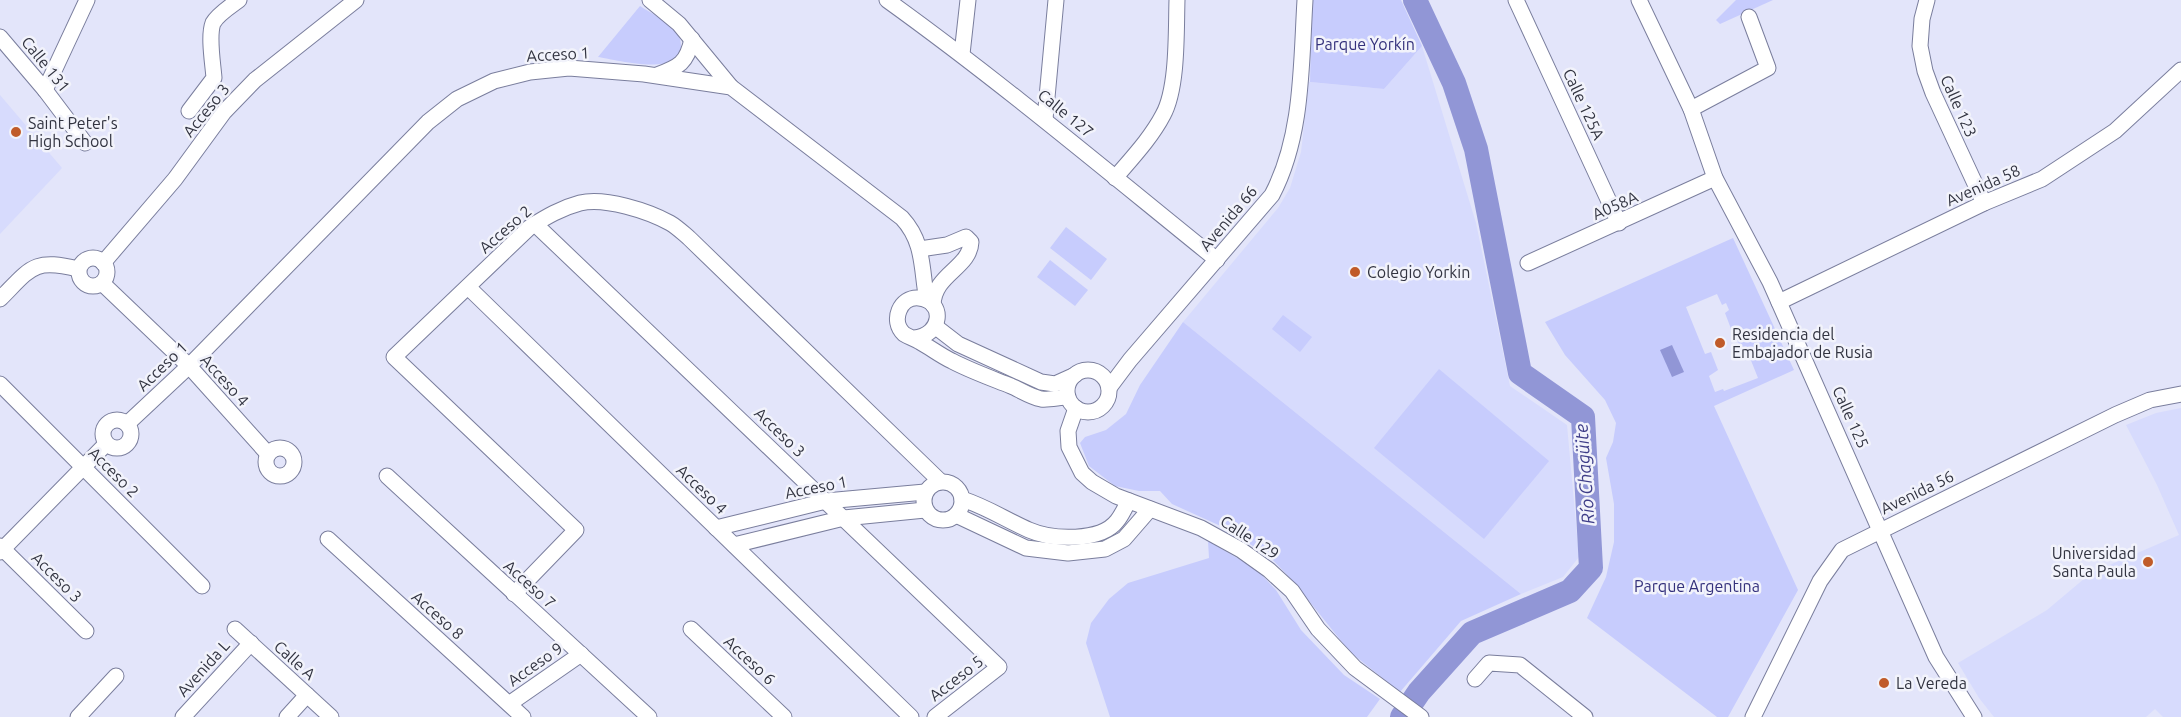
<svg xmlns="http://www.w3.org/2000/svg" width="2181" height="717" viewBox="0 0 2181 717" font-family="Ubuntu,sans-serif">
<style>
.built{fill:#d7dbfd}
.green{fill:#c7ccfd;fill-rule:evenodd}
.water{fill:#9196d6}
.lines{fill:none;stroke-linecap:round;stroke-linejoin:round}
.river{stroke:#9196d6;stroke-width:24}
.minor-casing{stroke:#7a7e9d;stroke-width:17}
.minor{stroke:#fff;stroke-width:15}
.poi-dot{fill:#c05b29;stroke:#f2f3fb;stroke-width:2}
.labels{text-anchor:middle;stroke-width:5;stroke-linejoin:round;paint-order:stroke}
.park-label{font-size:16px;fill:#34317c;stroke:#f2f3fb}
.street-label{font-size:16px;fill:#323441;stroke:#f2f3fb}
.poi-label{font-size:16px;fill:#323441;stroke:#f2f3fb;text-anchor:start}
.water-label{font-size:18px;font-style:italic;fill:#3e3d88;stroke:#f2f3fb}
</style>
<rect width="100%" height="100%" fill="#e3e5fa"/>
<!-- built -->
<g class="built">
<polygon points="1422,46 1476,223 1510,386 1567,425 1579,557 1563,577 1521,594 1183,322 1278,208 1290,188 1301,152 1309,82 1384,89"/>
<polygon points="0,95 62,168 0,234"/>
<polygon points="2181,408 2181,717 2163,717 2155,709 2146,717 1994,717 1979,698 1958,663 2047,610 2091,573 2179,535 2157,485 2126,425 2156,413"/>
</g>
<!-- green -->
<g class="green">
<polygon points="1312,0 1401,0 1422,46 1384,89 1310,82"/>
<polygon points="1736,0 1773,0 1720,24 1716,20"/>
<path d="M640,6C651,13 665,20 674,30C679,34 681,40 681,47C681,77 616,60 598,57Z"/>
<polygon points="1066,227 1107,259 1091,280 1050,248"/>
<path d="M1733,238L1794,370L1714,406L1798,590L1728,717H1717L1587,618L1606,577L1614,542V504L1606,458L1613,442L1616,423L1605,400L1565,355L1545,322ZM1717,294L1722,305L1726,303L1729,310L1725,313L1733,334L1745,329L1747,335L1737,339L1741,349L1746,348L1758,378L1724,391L1723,389L1715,392L1709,376L1718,370L1711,352L1705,354L1686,307Z"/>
<polygon points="1050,260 1088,290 1075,306 1037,277"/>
<polygon points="1283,315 1312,337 1300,352 1272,329"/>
<polygon points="1183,322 1521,594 1461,621 1400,692 1350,652 1293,581 1270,557 1225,528 1172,504 1160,491 1139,491 1115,486 1089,466 1080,443 1085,437 1106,430 1126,414 1140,385"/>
<polygon points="1439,369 1549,461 1484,539 1374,448"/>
<polygon points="1208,541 1256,569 1276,590 1301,630 1344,675 1380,699 1367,717 1110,717 1086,643 1091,623 1109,599 1128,583 1209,558"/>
</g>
<!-- water -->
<polygon class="water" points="1672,345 1684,372 1672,377 1660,350"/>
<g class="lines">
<!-- river -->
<polyline class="river" points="1402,717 1419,692 1472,633 1570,591 1591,568 1583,417 1520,373 1476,149 1454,83 1415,0"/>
<!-- minor casing -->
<g class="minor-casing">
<g id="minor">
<polyline points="650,0 679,24 731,87"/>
<path d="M887,0C1001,82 1108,172 1217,260"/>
<polyline points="1516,0 1619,223"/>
<polyline points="1639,0 1691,109 1715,178 1770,282 1936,657 1974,717"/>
<polyline points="1927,0 1922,19 1920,46 1925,71 1933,93 1984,203"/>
<polyline points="0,37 45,90 85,143"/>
<polyline points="962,54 968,0"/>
<path d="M657,75C679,67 687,63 692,39"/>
<polyline points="45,90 87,0"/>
<polyline points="1691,109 1768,68 1749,17"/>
<path d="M189,111L214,78C213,64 208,36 213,23C218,14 231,6 239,0"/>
<polyline points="1045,119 1056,0"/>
<path d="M1115,178C1132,158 1151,138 1163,115C1178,88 1176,31 1177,0"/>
<polyline points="535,224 999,667 935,717"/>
<path d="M920,249L947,245L966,237L971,242C970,268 934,274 933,305"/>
<circle cx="93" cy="272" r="14"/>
<polyline points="103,263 175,179 224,112 255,80 356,0"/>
<polyline points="1528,263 1715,178"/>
<polyline points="102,283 189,366 268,454"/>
<polyline points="468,287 911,717"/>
<path d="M0,299C31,268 33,258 78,269"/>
<polyline points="1779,302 1984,203 2042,179 2115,131 2181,70"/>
<polyline points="936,327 958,344 1041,382 1055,384 1075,375"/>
<path d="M914,338C942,336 946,301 919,298C900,296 890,321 904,334C909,337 915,339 920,342C931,348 941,356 952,361C971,371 991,378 1011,386C1020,390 1031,397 1041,399C1049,400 1060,397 1068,397"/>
<circle cx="1088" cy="391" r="21"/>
<polyline points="0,384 202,586"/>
<path d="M1109,388L1130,360L1272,195C1303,136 1301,65 1305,0"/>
<polyline points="1076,408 1068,431 1069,447 1082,473 1092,482 1116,496 1201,528 1241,550 1269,570 1292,591 1318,629 1355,668 1421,717"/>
<circle cx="117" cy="434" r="14"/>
<path d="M127,424L189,366L428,122L457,99L494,81L530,72L569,68L644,74L731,87L902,218C925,243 921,270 927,300"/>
<circle cx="280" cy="462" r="14"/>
<polyline points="387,476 649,717"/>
<circle cx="943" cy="501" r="19"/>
<path d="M962,499C987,507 1006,520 1029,530C1052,540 1101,542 1117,521C1122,515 1125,507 1129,501"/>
<polyline points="956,515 1026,548 1068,553 1105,549 1124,539 1150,509"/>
<polyline points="716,528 826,501 925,492"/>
<polyline points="328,539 523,717"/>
<polyline points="734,545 844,518 925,510"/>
<polyline points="0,546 86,631"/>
<polyline points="0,552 106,444"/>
<path d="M514,594L576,530L394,357L530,227C546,217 561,208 580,203C605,197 648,211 670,223C677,227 683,233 689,238L940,481"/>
<polyline points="235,629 331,717"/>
<polyline points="691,629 784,717"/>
<polyline points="1475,679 1489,663 1520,665 1585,717"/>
<polyline points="509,704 581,654"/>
<polyline points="78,717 116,676"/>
<polyline points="183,717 251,643"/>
<polyline points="287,717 307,695"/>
<polyline points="1753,717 1820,581 1842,550 2115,415 2150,400 2181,394"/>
</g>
</g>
<!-- minor -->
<use href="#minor" class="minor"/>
</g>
<!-- markers -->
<g class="poi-dot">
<circle cx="16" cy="132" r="6"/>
<circle cx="1355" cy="272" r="6"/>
<circle cx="1720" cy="343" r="6"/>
<circle cx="2148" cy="562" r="6"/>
<circle cx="1884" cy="683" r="6"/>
</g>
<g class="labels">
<!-- park labels -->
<g class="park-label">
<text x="1365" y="50">Parque Yorkín</text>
<text x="1697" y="592">Parque Argentina</text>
</g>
<!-- street labels -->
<g class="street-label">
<text transform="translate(558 54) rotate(-3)" y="6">Acceso 1</text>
<text transform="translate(46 64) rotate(51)" y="6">Calle 131</text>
<text transform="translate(1584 104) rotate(65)" y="6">Calle 125A</text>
<text transform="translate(1959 106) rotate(66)" y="6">Calle 123</text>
<text transform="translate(206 110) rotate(-51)" y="6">Acceso 3</text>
<text transform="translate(1066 113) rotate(39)" y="6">Calle 127</text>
<text transform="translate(1983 185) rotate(-24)" y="6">Avenida 58</text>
<text transform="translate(1615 205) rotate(-24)" y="6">A058A</text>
<text transform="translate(1228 218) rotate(-50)" y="6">Avenida 66</text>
<text transform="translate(505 229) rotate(-41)" y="6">Acceso 2</text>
<text transform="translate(162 366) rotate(-44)" y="6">Acceso 1</text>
<text transform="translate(225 380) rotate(48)" y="6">Acceso 4</text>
<text transform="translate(1851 417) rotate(66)" y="6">Calle 125</text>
<text transform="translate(780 432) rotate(44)" y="6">Acceso 3</text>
<text transform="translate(114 472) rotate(45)" y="6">Acceso 2</text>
<text transform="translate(816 487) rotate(-11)" y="6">Acceso 1</text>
<text transform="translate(702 489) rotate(44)" y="6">Acceso 4</text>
<text transform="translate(1917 492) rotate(-26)" y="6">Avenida 56</text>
<text transform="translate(1250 537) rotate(33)" y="6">Calle 129</text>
<text transform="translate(57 577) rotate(45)" y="6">Acceso 3</text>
<text transform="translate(530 584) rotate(42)" y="6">Acceso 7</text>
<text transform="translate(438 615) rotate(42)" y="6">Acceso 8</text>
<text transform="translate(295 660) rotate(42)" y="6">Calle A</text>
<text transform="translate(750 660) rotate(43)" y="6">Acceso 6</text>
<text transform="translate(535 664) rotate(-35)" y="6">Acceso 9</text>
<text transform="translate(203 668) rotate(-48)" y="6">Avenida L</text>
<text transform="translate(956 678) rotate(-38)" y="6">Acceso 5</text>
</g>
<!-- poi labels -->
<g class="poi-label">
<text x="28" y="129">Saint Peter's<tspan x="28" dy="18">High School</tspan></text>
<text x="1367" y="278">Colegio Yorkin</text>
<text x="1732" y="340">Residencia del<tspan x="1732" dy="18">Embajador de Rusia</tspan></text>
<text x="2136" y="559" text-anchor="end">Universidad<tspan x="2136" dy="18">Santa Paula</tspan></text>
<text x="1896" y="689">La Vereda</text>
</g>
<!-- water labels -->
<g class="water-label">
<text transform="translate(1585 474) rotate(-94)" y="6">Río Chagüite</text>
</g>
</g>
</svg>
